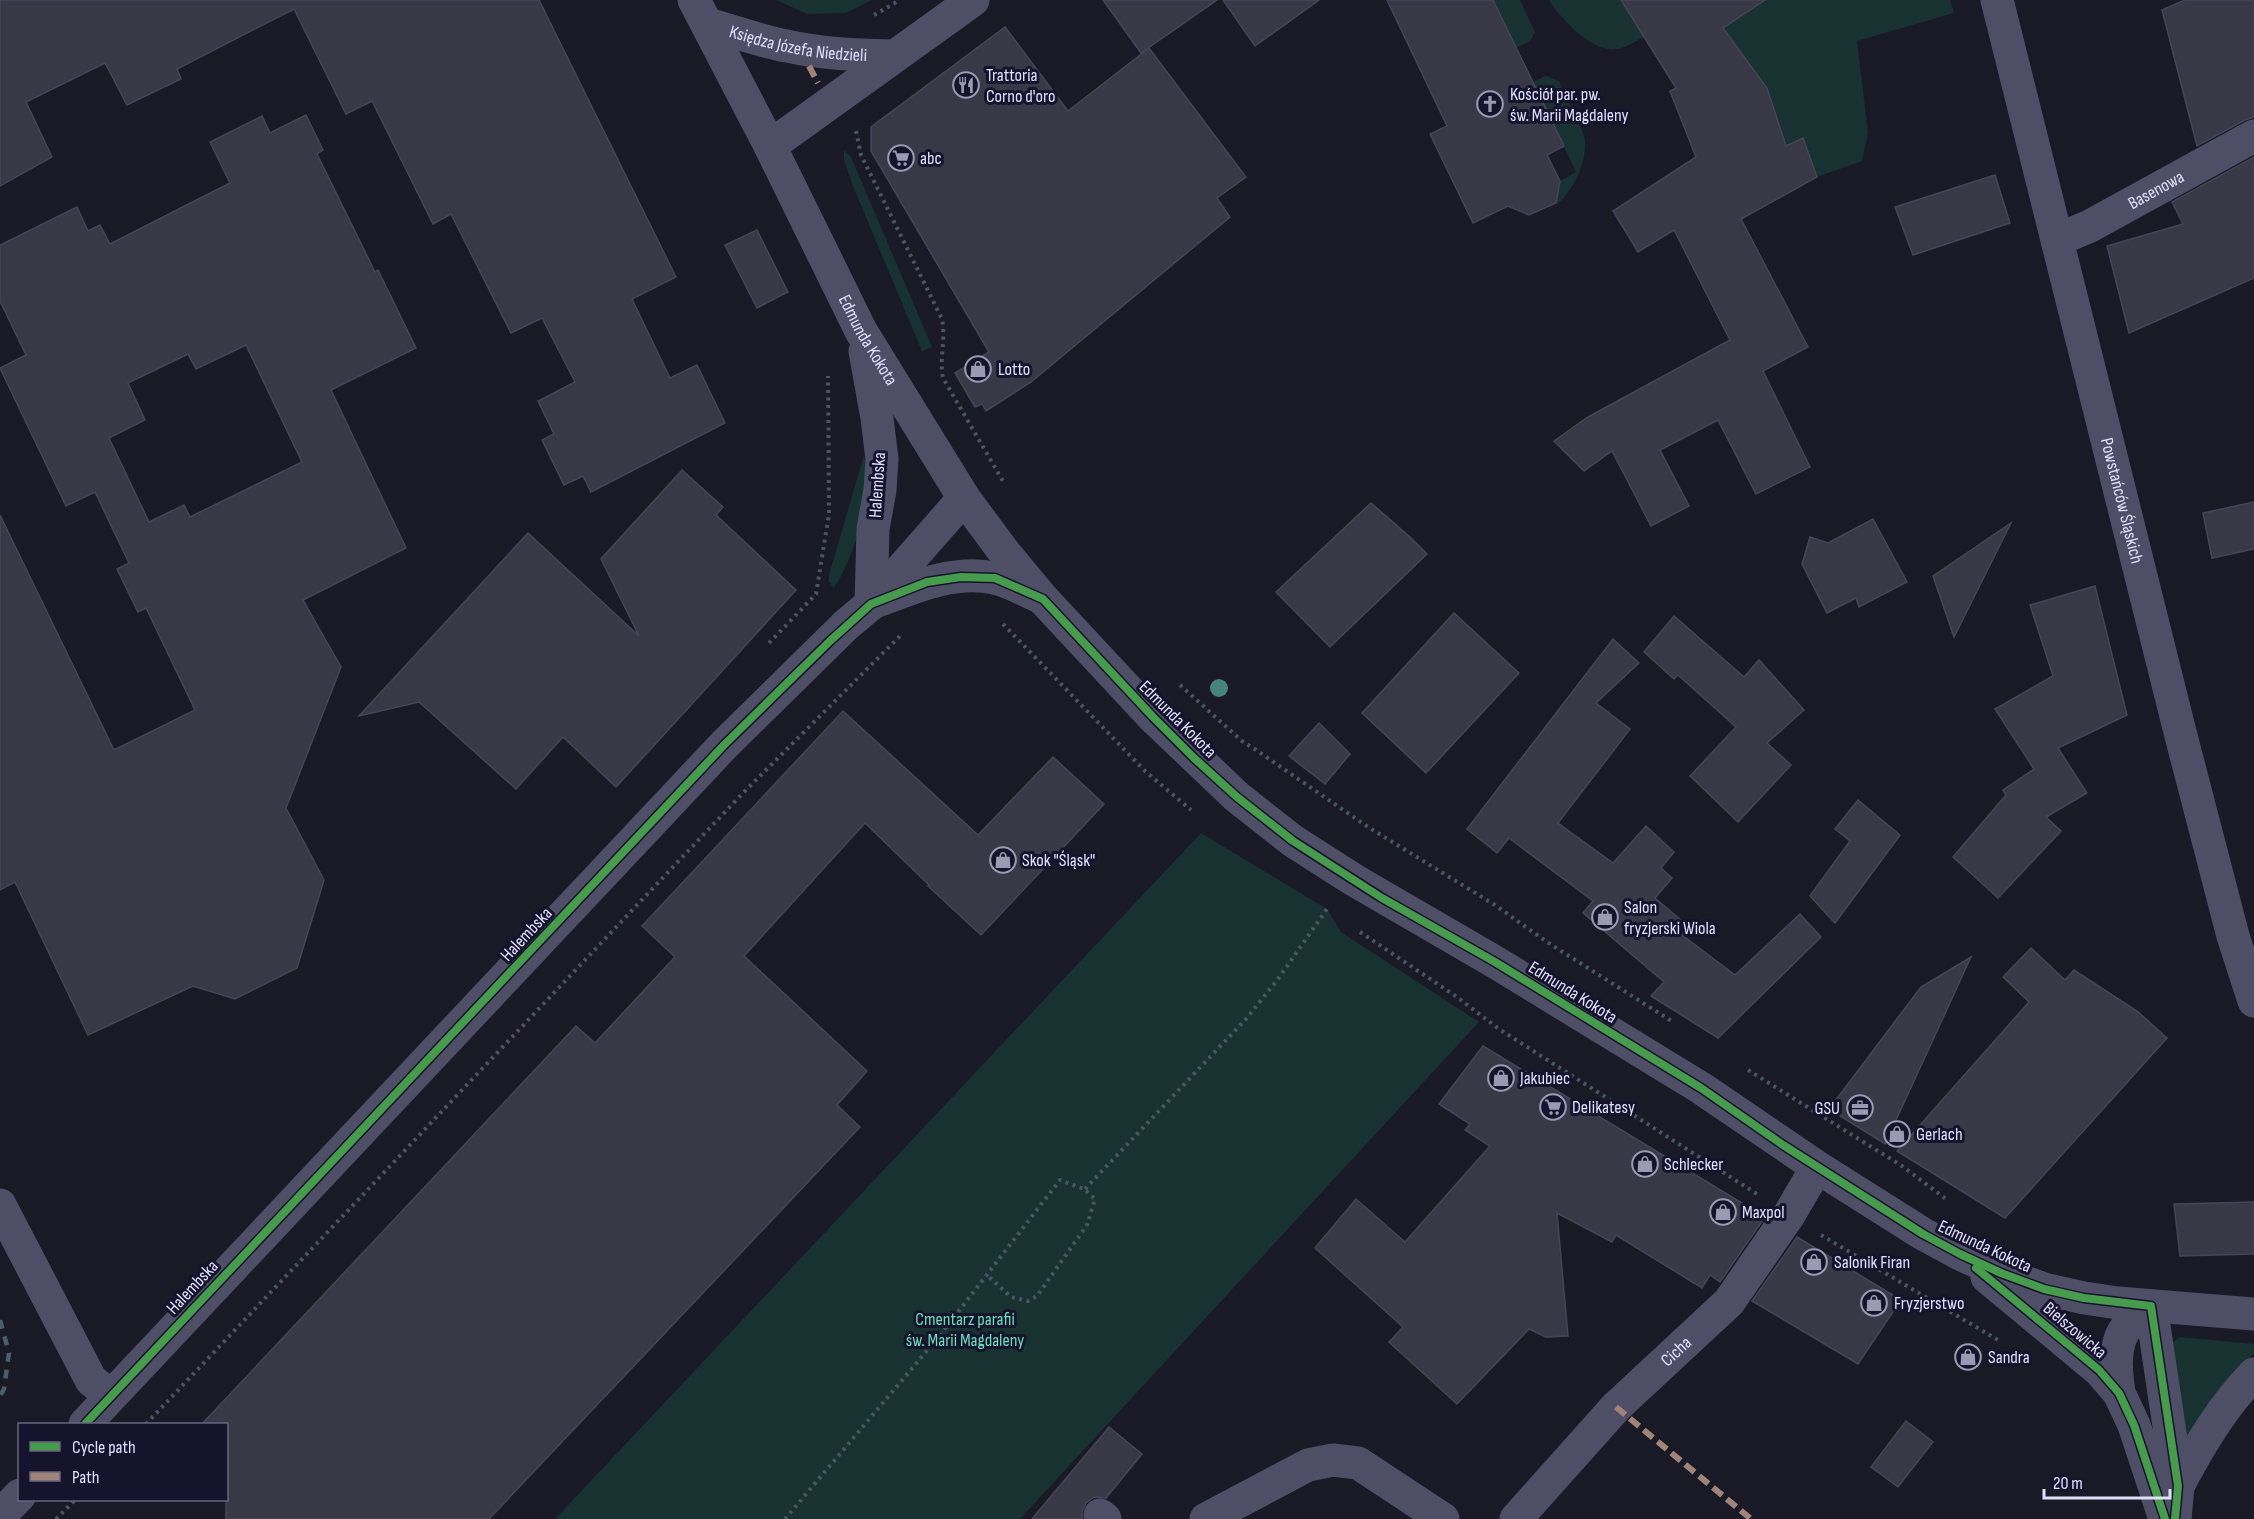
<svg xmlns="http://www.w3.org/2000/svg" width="2254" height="1519" viewBox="0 0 2254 1519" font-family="'Sofia Sans Condensed',sans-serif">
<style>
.green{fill:#173231}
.building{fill:#393847;stroke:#474458;stroke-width:1.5;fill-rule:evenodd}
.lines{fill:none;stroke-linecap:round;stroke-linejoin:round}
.path{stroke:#485562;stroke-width:4;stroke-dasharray:3 4.5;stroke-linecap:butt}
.minor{stroke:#4e4f66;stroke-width:33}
.rail{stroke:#485e6d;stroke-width:4.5;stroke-dasharray:9 8;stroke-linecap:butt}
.quiet{stroke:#a18479;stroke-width:6;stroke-dasharray:12 6;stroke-linecap:butt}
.cycleway-casing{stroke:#16132c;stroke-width:11}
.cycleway{stroke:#469c4c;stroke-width:8}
.tree{fill:#478578}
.labels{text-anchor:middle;stroke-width:6;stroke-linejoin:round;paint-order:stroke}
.street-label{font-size:18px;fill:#e1dffe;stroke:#16132c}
.poi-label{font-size:18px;fill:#e1dffe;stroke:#16132c;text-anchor:start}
.park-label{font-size:18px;fill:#6bdebb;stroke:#16132c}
</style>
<rect width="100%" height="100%" fill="#1a1926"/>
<!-- green -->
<g class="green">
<polygon points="776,0 872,0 846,13 807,14"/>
<polygon points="1493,0 1520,0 1535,32 1530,41 1516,48"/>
<path d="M1549,0H1621L1644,37C1636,41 1627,47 1618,49C1593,54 1561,19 1549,0Z"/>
<polygon points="1765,0 1950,0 1954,13 1857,41 1868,132 1862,161 1817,177 1803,138 1786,146 1711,36"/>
<path d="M1546,76L1559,81C1564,93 1585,131 1585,141C1586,166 1574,187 1558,204L1556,203L1560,181L1576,172L1533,82Z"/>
<polygon points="844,150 851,157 932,347 922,351 853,186 844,160"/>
<path d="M864,455C874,494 855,555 834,588L829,582V575Z"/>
<polygon points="1201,833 1327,909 1341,932 1479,1022 1020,1519 555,1519"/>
<polygon points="2180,1337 2254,1344 2254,1353 2225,1386 2186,1438 2173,1342"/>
</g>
<!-- building -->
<g class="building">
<polygon points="0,0 539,0 676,277 632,299 670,378 697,365 725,423 591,492 583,476 564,485 542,440 554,434 538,401 575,382 542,318 511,333 451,214 433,224 372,101 346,114 294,9 177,69 181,79 127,105 105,63 26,102 52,157 0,186"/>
<polygon points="1103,0 1217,0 1141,53"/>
<polygon points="1223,0 1319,0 1255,46"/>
<polygon points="1387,0 1493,0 1564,146 1547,155 1560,181 1556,203 1529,215 1508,206 1473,223 1430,134 1447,126"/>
<polygon points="1621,0 1765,0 1723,28 1767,88 1786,146 1803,138 1817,177 1741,219 1808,347 1763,371 1810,467 1756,494 1718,420 1660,450 1689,506 1651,526 1612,451 1584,471 1554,441 1588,417 1730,340 1674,230 1638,252 1613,211 1696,157 1670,91 1676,88"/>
<polygon points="2185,0 2254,0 2254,117 2245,120 2197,146 2162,10"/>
<polygon points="1005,27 1068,111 1149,48 1246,177 1217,198 1230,217 1031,382 986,411 982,404 975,407 955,373 989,352 871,151 871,127"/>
<path d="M306,115L323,150L317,154L375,272L378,270L416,348L331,390L406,548L303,600L341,667L286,808L324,880L297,968L235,999L193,986L88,1035L15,882L0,890V515L114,750L195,710L146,608L138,612L117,569L129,563L95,492L66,506L0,368L26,355L0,301V245L77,207L88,231L100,225L110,244L230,183L210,142L262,116L270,133ZM246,345L302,462L190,517L184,505L149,522L109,438L145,420L128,383L188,354L196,369Z"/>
<polygon points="2254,157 2254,278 2129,333 2107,246 2183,224 2172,202"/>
<polygon points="1995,175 2010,223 1913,255 1895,207"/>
<polygon points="757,230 788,292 757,308 725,245"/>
<polygon points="682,470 723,507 716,515 796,590 616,787 563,737 516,789 419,702 359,716 528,533 639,636 601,559"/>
<polygon points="2254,502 2254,549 2212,558 2203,513"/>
<polygon points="1371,503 1410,537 1427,554 1330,647 1276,592"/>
<polygon points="1873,519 1907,582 1859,607 1856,598 1827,613 1802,564 1810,537 1828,543"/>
<polygon points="2011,523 1954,637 1933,576"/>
<polygon points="2095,586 2127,715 2058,748 2087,793 2046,817 2061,831 1998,898 1953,857 2006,795 2003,790 2034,769 1995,709 2053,676 2030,605"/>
<polygon points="1454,613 1519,673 1426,773 1362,713"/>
<polygon points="1674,616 1744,677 1759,660 1804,710 1767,743 1791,765 1738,822 1690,776 1736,727 1678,675 1674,679 1644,652"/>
<polygon points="1613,639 1639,663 1596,703 1630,729 1558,823 1613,863 1646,826 1674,852 1661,868 1672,878 1655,898 1689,927 1682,935 1735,975 1800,914 1821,937 1718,1038 1651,996 1664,982 1583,913 1593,901 1509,838 1497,853 1467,829"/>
<polygon points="843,711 978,835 1053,757 1104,804 981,935 928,886 929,885 865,823 744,956 867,1071 837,1105 860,1127 489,1519 226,1519 226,1425 201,1425 576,1026 595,1043 675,957 642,926"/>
<polygon points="1319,723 1350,754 1325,784 1289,756"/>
<polygon points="1858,800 1900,835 1835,923 1810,896 1850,841 1835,829"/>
<polygon points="2031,948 2065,980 2074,970 2137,1011 2167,1038 2005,1218 1897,1151 2029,1002 2003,977"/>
<polygon points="1971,957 1885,1144 1829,1109 1921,987"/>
<polygon points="1483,1046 1765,1217 1720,1282 1710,1275 1702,1288 1616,1235 1612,1242 1557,1213 1568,1336 1546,1337 1529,1329 1457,1404 1389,1342 1403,1327 1315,1248 1356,1199 1405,1242 1490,1146 1465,1130 1470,1124 1439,1104"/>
<polygon points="2254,1202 2254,1254 2180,1256 2174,1204"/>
<polygon points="1797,1237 1901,1300 1858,1364 1752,1301"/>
<polygon points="1906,1421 1933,1442 1898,1487 1871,1467"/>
<polygon points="1109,1427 1142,1454 1106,1498 1094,1497 1086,1503 1082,1512 1082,1519 1032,1519"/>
</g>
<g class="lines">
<!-- path -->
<g class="path">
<polyline points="874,15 900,0"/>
<path d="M856,131L861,155L942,319C946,340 939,358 943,378L1004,483"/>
<polyline points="1003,624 1145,771 1191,810"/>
<polyline points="769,643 816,594 829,514 828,376"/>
<polyline points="1180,685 1242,741 1256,750 1368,827 1495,905 1547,942 1673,1022"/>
<polyline points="1360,932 1457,997 1499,1029 1757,1194"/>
<polyline points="1748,1070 1902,1166 1946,1199"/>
<polyline points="1085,1189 1246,1019 1278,979 1327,909"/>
<polyline points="1821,1235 1998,1340"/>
<polyline points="146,1424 743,793 900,636"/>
<polyline points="56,1519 75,1500"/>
<polyline points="785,1519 941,1334 1060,1180 1084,1189 1095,1199 1087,1225 1037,1296 1028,1301 1011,1297 988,1276"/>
</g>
<!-- minor -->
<g class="minor">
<path id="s1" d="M694,0L770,146L861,331L964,498L1004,552L1043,599L1153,717L1237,797L1293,841L1354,880L1495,962L1701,1088L1817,1167L1923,1234L1960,1254L2001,1273L2044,1289L2084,1298L2118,1303L2254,1314"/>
<path id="s2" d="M1997,0L2180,732L2233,936L2254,1001"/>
<path id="s3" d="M707,24C733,31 760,41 787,46C822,54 857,55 893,56"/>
<polyline points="770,146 973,0"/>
<path id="s4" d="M2057,240L2090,226L2254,136"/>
<polyline points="865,351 877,418 882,459 880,490 873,529 871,604"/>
<path d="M875,602C912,588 954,569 994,578C1009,581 1024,590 1038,596"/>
<polyline points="0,1205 91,1380 111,1396"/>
<polyline points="1987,1277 2099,1370 2119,1393 2134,1425 2165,1519"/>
<polyline points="2151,1306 2178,1486 2175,1519"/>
<path d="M2119,1393C2116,1371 2112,1343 2129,1324C2135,1317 2144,1312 2151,1306"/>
<polyline points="85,1424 724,745 846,625 871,604 964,498"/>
<path d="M2178,1486C2199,1446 2222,1407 2254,1374"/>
<polyline points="1100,1515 1105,1519"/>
<polyline points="0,1516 20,1495"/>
<polyline points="1206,1519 1308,1465 1333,1460 1358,1463 1443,1519"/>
<path id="s5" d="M1516,1519L1616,1407L1729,1302L1789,1215L1817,1167"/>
</g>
<!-- rail -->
<polyline class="rail" points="0,1320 9,1353 4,1389 0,1396"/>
<!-- quiet -->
<g class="quiet">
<polyline points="809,66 818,83"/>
<polyline points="1616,1407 1751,1519"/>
</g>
<!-- cycleway casing -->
<g class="cycleway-casing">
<g id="cycleway">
<polyline points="1976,1268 2099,1370 2119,1393 2134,1425 2165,1519"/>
<polyline points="85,1424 724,745 830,641 871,604 927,582 961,577 995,578 1043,599 1153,717 1194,758 1237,797 1293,841 1382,898 1495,962 1701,1088 1783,1145 1923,1234 1960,1254 2001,1273 2044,1289 2084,1298 2151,1306 2178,1486 2175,1519"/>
</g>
</g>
<!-- cycleway -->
<use href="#cycleway" class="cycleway"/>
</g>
<!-- trees -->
<circle class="tree" cx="1219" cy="688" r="9"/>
<!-- icons -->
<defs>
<g id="restaurant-ring" transform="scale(1.35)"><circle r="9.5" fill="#16132c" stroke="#9b9ab2" stroke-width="1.5"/><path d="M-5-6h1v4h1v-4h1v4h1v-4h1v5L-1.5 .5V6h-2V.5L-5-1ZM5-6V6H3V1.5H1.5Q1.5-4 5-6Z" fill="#9b9ab2"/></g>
<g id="church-ring" transform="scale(1.35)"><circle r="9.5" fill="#16132c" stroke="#9b9ab2" stroke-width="1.5"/><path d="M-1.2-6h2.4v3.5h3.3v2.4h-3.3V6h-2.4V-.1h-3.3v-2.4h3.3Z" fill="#9b9ab2"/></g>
<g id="supermarket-ring" transform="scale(1.35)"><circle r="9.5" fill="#16132c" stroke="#9b9ab2" stroke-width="1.5"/><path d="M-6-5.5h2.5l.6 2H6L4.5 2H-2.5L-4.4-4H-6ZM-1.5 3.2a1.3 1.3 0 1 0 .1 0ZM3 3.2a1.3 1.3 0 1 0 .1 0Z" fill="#9b9ab2"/></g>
<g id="shop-ring" transform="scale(1.35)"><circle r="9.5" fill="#16132c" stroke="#9b9ab2" stroke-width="1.5"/><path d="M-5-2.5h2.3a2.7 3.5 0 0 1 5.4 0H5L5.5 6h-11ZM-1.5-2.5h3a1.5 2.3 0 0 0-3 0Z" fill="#9b9ab2"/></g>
<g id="office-ring" transform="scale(1.35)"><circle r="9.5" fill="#16132c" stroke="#9b9ab2" stroke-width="1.5"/><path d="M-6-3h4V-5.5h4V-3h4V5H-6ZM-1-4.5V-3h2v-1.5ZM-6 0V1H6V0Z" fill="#9b9ab2"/></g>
</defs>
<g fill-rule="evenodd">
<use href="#restaurant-ring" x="966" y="85"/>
<use href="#church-ring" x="1490" y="104"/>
<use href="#supermarket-ring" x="901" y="158"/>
<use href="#shop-ring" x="978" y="369"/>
<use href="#shop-ring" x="1003" y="860"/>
<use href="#shop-ring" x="1605" y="917"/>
<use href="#shop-ring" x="1501" y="1078"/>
<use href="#supermarket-ring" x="1553" y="1107"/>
<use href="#office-ring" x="1860" y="1108"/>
<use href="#shop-ring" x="1897" y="1134"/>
<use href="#shop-ring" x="1645" y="1164"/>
<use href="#shop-ring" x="1723" y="1212"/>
<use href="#shop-ring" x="1814" y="1262"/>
<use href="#shop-ring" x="1874" y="1303"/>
<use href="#shop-ring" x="1968" y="1357"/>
</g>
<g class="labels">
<!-- street labels -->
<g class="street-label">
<text dy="6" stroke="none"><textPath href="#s3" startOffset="94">Księdza Józefa Niedzieli</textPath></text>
<text dy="6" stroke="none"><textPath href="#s4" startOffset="111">Basenowa</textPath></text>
<text dy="6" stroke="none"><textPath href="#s1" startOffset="382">Edmunda Kokota</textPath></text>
<text transform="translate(877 485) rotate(-86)" y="6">Halembska</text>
<text dy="6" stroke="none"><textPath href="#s2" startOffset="516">Powstańców Śląskich</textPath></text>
<text transform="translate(1178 719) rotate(45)" y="6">Edmunda Kokota</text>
<text transform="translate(526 934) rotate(-47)" y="6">Halembska</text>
<text transform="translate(1573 992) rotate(32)" y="6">Edmunda Kokota</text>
<text transform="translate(1985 1246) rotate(25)" y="6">Edmunda Kokota</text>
<text transform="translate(192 1287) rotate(-47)" y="6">Halembska</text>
<text transform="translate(2075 1330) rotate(40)" y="6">Bielszowicka</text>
<text dy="6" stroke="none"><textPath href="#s5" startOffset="232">Cicha</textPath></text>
</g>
<!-- poi labels -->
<g class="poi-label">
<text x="986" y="81">Trattoria<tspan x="986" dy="21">Corno d'oro</tspan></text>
<text x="1510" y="100">Kościół par. pw.<tspan x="1510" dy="21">św. Marii Magdaleny</tspan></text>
<text x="920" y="164">abc</text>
<text x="998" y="375">Lotto</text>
<text x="1022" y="866">Skok "Śląsk"</text>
<text x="1624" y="913">Salon<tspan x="1624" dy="21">fryzjerski Wiola</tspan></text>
<text x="1520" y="1084">Jakubiec</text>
<text x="1572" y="1113">Delikatesy</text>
<text x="1840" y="1114" text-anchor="end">GSU</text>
<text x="1916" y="1140">Gerlach</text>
<text x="1664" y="1170">Schlecker</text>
<text x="1742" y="1218">Maxpol</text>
<text x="1834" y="1268">Salonik Firan</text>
<text x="1894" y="1309">Fryzjerstwo</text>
<text x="1988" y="1363">Sandra</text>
</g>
<!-- park labels -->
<g class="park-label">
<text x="965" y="1325">Cmentarz parafii<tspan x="965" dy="21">św. Marii Magdaleny</tspan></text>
</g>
</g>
<!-- legend -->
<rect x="18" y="1423" width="210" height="78" fill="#16132c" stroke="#676580" stroke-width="1.5"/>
<rect x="30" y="1442" width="30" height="9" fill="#469c4c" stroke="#676580" stroke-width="1.5"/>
<text x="72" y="1453" font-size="18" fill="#e1dffe">Cycle path</text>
<rect x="30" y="1472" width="30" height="9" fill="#a18479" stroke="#676580" stroke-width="1.5"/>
<text x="72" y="1483" font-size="18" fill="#e1dffe">Path</text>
<!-- scale -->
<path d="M2044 1489v9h126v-9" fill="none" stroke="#e1dffe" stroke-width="3"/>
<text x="2053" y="1489" font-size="18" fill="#e1dffe" stroke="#16132c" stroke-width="4.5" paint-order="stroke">20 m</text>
</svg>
